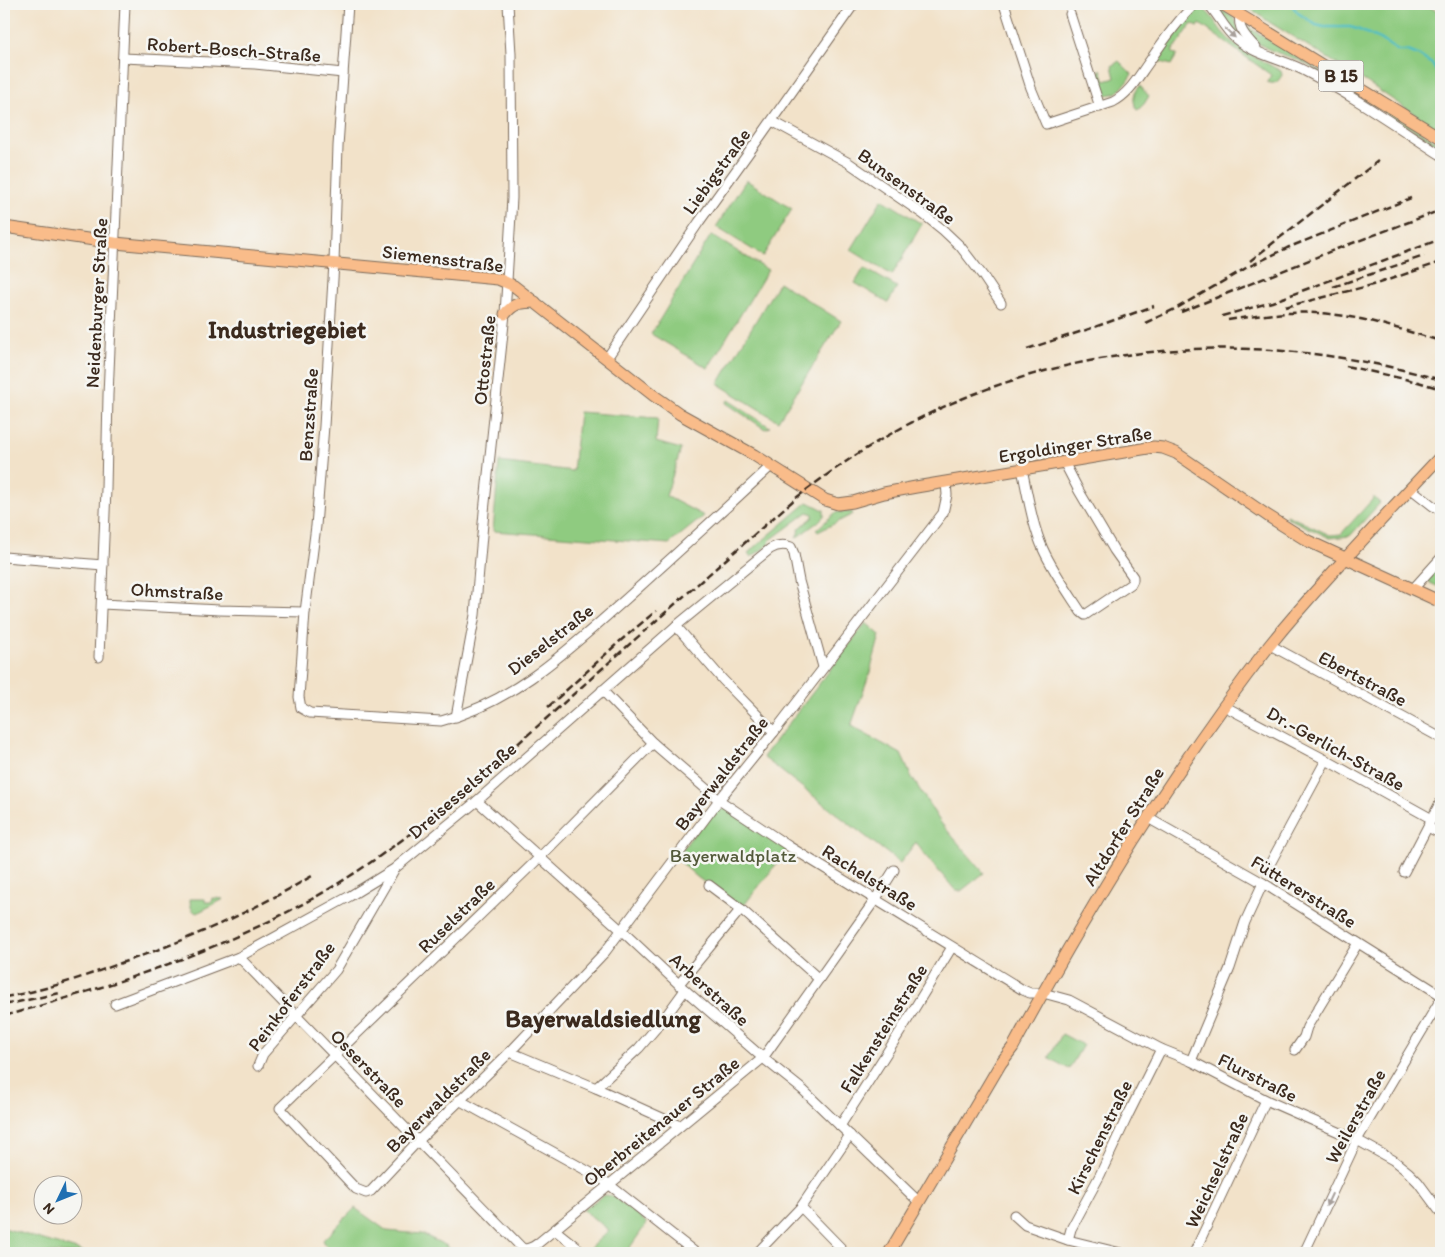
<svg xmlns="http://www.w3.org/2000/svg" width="1445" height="1257" viewBox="0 0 1445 1257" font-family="Itim,sans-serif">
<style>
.green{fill:#8fcb80;stroke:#657a4f}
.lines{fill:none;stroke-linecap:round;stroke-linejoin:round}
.stream{stroke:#50bec5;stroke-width:2.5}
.minor-casing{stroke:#7b6a5a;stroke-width:11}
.major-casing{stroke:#7b6a5a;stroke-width:13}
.minor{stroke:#fff;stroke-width:9}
.major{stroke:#f9bc8a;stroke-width:11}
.rail{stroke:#3b2a1e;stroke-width:2.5;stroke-dasharray:8 4;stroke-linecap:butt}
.oneway{fill:#a79f9a}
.labels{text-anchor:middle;stroke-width:5;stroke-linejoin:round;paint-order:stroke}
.shield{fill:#f6f6f2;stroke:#73675e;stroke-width:1}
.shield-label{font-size:18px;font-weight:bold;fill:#3b2a1e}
.street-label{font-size:19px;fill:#3b2a1e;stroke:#f6f6f2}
.park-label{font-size:19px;fill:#545a3b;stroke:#f6f6f2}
.district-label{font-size:24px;font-weight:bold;fill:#3b2a1e;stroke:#f6f6f2}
</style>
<rect width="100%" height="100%" fill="#f6f6f2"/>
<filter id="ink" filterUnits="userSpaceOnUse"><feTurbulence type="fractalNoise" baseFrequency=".02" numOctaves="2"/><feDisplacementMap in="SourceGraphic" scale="10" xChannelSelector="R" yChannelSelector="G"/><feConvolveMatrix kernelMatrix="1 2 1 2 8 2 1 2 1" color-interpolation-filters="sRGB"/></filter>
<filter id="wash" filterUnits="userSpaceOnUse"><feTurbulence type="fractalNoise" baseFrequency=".0096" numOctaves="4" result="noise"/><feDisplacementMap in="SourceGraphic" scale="20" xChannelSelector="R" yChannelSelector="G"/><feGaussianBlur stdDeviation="1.12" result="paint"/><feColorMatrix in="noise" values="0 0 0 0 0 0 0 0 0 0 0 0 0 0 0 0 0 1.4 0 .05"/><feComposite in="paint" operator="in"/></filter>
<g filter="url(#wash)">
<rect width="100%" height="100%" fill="#f2e2c9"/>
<!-- green -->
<g class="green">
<polygon points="1244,4 1425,4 1441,14 1441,132 1368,83 1269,22"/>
<polygon points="1214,5 1235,19 1242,39 1234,31"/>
<path d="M1202,9C1210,11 1218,28 1225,35C1240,51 1261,60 1281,71L1282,75C1278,82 1275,85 1267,82L1271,75L1200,24L1198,27L1192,24L1172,52L1177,55L1171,65L1158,61L1184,23L1196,10Z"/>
<path d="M1243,24L1441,144V147L1313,68C1307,65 1301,61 1295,59C1272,50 1256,49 1243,24Z"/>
<path d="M1119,61L1132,74C1125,84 1118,98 1103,94L1095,77L1101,69L1105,81L1115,78L1112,66Z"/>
<path d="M1140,86L1149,96L1144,104L1138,110L1136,109C1133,99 1132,95 1140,86Z"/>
<polygon points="746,180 792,209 763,256 716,227"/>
<polygon points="882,199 922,224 892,275 851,250"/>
<polygon points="711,235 768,270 708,368 651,334"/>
<polygon points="864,268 897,287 888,303 855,283"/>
<polygon points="779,282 841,321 778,421 718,384"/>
<polygon points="728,400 770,427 765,429 726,403"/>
<polygon points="579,412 658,418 656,442 681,449 666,496 704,516 669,544 493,531 499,462 573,471"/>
<polygon points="1373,497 1380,503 1350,536 1330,538 1288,518 1287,516 1287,515 1330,535 1341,534 1372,500"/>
<polygon points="808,502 824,510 824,516 818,522 796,538 800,528 813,517 813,514 808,512 769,541 770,544 751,557 748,553"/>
<polygon points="839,512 852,512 853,514 818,532 816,530 835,513"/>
<polygon points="1441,563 1441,588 1428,582 1428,578"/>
<polygon points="866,623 880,635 870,672 851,726 901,754 911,776 941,823 984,873 961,891 956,891 924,854 916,842 900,863 763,757"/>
<polygon points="719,800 790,847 741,909 697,877 676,858"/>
<path d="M213,898L224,899L197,913C191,911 190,905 190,899H205V902H212Z"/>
<polygon points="1062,1034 1083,1045 1069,1069 1049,1058"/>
<polygon points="606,1195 614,1197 647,1223 626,1253 592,1253 588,1250 609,1230 583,1210 602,1196"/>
<polygon points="355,1208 387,1231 422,1234 447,1246 454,1253 330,1253 323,1240"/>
<polygon points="4,1228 87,1253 4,1253"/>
</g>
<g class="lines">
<!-- stream -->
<polyline class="stream" points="1291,4 1298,13 1316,25 1324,27 1350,27 1357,29 1382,40 1398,51 1408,51 1418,55 1432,64 1441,79"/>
</g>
</g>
<g filter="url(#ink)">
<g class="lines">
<!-- minor casing -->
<g class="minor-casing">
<g id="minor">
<path d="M348,4L338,146L334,263L324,426L316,526L305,612L299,697L301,708L310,713L441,721C515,702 570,648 626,599C675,555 723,511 771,466"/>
<path d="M1004,4L1031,88L1046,124L1113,102C1130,93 1138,77 1149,62C1163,41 1177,21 1195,4"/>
<path d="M1208,4C1219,15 1223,28 1236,39C1257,56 1283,59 1305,71C1352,95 1396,126 1441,155"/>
<polyline points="1070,14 1100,107"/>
<path d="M1240,15C1237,29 1247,38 1256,48"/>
<polyline points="123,58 255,64 343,73"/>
<polyline points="772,121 849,163 923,214 943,230 960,246 983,276 1001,303"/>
<polyline points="607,358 699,222 760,137 854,4"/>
<path d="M1022,469C1028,496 1032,524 1043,549C1053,571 1068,592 1081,612L1085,615L1131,584L1133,580V577L1114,550L1079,491L1064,462"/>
<polyline points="1410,488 1433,506 1441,510"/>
<polyline points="4,557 103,565"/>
<polyline points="1413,589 1441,558"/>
<polyline points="102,604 219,610 305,612"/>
<polyline points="676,626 723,680 774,732"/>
<polyline points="1270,645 1441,738"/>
<polyline points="99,657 106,489 108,395 125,4"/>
<polyline points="602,690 653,743 719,800 790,847 1023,990 1030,993 1043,993 1069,1000 1161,1049 1191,1061 1266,1100 1357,1140 1393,1160 1408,1172 1418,1182 1441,1213"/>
<polyline points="1224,706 1326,760 1432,819"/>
<polyline points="456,717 475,615 484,512 505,314 512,198 511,54 508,4"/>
<polyline points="653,743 540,857 280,1108 356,1189 366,1193 371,1191 418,1141 510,1052 605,952 719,800 774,732 943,513 947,495 946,482"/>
<polyline points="477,801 621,930 685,990 763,1058 803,1090 919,1202"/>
<polyline points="1148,818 1263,883 1441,995"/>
<polyline points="1428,827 1441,834"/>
<polyline points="1271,862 1326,760"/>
<polyline points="1404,872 1441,801"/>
<polyline points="709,885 741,909 819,979"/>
<path d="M239,957L523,1249C531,1249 536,1245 542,1240L763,1058L875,900L894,870"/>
<polyline points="679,984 741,909"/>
<path d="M115,1004L239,957L350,896L394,869L477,801L676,626L770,549C777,545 784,544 791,547L794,554L799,581L823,667"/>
<polyline points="1295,1050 1304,1037 1307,1027 1358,943"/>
<polyline points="510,1052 596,1088 680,1126"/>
<polyline points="1191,1061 1230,968 1245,922 1263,883"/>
<polyline points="258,1066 263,1054 336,970 394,870"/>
<polyline points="596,1088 639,1048 663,1020 685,990"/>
<polyline points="459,1100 602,1179 696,1253"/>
<polyline points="840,1126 900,1032 952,947"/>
<polyline points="801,1207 841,1248"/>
<polyline points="1014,1215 1025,1225 1068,1240 1121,1253"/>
<polyline points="555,1230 584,1253"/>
<polyline points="1068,1240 1071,1229 1100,1175 1128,1115 1161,1049"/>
<polyline points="757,1253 801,1207 850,1135"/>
<polyline points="1194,1253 1266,1100"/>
<polyline points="1304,1253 1357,1140 1441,999"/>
</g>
</g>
<!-- major casing -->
<g class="major-casing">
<g id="major">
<polyline points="1222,4 1441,138"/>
<polyline points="4,227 115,243 498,279 514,286 653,395 680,414 754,455 825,500 838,504 853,502 884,493 916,487 1154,447 1163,448 1176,453 1268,516 1308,541 1441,602"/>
<path d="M505,314C515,302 520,303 535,302"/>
<path d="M889,1253L1001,1063L1013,1047C1089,908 1171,772 1269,646C1289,621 1311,596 1333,572C1369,533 1405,494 1441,456"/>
</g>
</g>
<!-- minor -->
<use href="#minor" class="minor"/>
<!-- major -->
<use href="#major" class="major"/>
<!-- rail -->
<g class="rail">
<polyline points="1250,261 1378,161"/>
<polyline points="1333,287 1424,256"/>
<polyline points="1285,307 1376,284 1441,262"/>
<polyline points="1181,312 1334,250 1441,210"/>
<polyline points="1222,316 1272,302 1441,239"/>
<path d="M1228,320C1262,315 1296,310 1330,314C1368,318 1405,331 1441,341"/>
<polyline points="1145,323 1177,308 1246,268 1287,248 1411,198"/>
<polyline points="1027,349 1089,329 1154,306"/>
<polyline points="1346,366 1418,382 1441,389"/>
<polyline points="548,707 619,642 656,611"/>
<path d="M4,997C44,991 83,977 121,963C188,940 251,912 312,876"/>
<polyline points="4,1005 60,993"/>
<path d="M4,1016C111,986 212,954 310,900C402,849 479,778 557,709C636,638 716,568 796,498C847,458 903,423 964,398C1115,336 1286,335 1441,380"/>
</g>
</g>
<!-- one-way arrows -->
<defs><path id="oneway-solid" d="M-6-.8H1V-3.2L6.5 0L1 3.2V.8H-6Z" transform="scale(1.25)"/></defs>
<g class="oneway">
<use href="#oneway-solid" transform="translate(1230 33) rotate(43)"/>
<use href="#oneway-solid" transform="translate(1329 1200) rotate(115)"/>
</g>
</g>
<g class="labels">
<!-- shield labels -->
<rect class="shield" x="1318.5" y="60.5" width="45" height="31" rx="4"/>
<g class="shield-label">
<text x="1341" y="82">B 15</text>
</g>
<!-- street labels -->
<g class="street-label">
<text transform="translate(234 49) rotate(4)" y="7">Robert-Bosch-Straße</text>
<text transform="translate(716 171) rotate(-54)" y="7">Liebigstraße</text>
<text transform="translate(907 186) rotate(36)" y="7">Bunsenstraße</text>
<text transform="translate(443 258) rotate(7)" y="7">Siemensstraße</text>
<text transform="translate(96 303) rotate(-87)" y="7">Neidenburger Straße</text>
<text transform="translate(484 360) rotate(-84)" y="7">Ottostraße</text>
<text transform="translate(308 415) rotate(-86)" y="7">Benzstraße</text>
<text transform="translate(1075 444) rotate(-9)" y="7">Ergoldinger Straße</text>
<text transform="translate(177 591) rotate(3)" y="7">Ohmstraße</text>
<text transform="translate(550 639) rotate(-38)" y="7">Dieselstraße</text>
<text transform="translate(1363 678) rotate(28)" y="7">Ebertstraße</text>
<text transform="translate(1336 748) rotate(29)" y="7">Dr.-Gerlich-Straße</text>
<text transform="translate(721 773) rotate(-52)" y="7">Bayerwaldstraße</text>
<text transform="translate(462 790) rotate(-41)" y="7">Dreisesselstraße</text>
<text transform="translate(1123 826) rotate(-58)" y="7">Altdorfer Straße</text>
<text transform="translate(870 877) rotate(32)" y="7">Rachelstraße</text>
<text transform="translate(1304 891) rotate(32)" y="7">Füttererstraße</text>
<text transform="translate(456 915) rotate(-44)" y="7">Ruselstraße</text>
<text transform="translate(710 989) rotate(42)" y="7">Arberstraße</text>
<text transform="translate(291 996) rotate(-53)" y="7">Peinkoferstraße</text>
<text transform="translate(883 1028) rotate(-58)" y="7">Falkensteinstraße</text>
<text transform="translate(369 1068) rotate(46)" y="7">Osserstraße</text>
<text transform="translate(1258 1077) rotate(27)" y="7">Flurstraße</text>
<text transform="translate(438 1100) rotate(-45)" y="7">Bayerwaldstraße</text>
<text transform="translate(1355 1116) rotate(-61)" y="7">Weilerstraße</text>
<text transform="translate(661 1121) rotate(-39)" y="7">Oberbreitenauer Straße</text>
<text transform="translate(1099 1137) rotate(-64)" y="7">Kirschenstraße</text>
<text transform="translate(1216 1170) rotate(-65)" y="7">Weichselstraße</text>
</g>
<!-- park labels -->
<g class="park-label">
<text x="733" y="862">Bayerwaldplatz</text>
</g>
<!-- district labels -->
<g class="district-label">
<text x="287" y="338">Industriegebiet</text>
<text x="603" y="1027">Bayerwaldsiedlung</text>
</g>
</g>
<!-- margin -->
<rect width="1445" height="1257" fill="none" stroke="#f6f6f2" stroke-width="20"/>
<!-- north arrow -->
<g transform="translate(58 1200) rotate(227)"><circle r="24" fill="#f6f6f2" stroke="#aba49d"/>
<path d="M0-4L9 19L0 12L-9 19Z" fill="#1f6fb2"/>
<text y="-8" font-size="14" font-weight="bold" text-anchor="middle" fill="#3b2a1e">N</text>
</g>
</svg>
